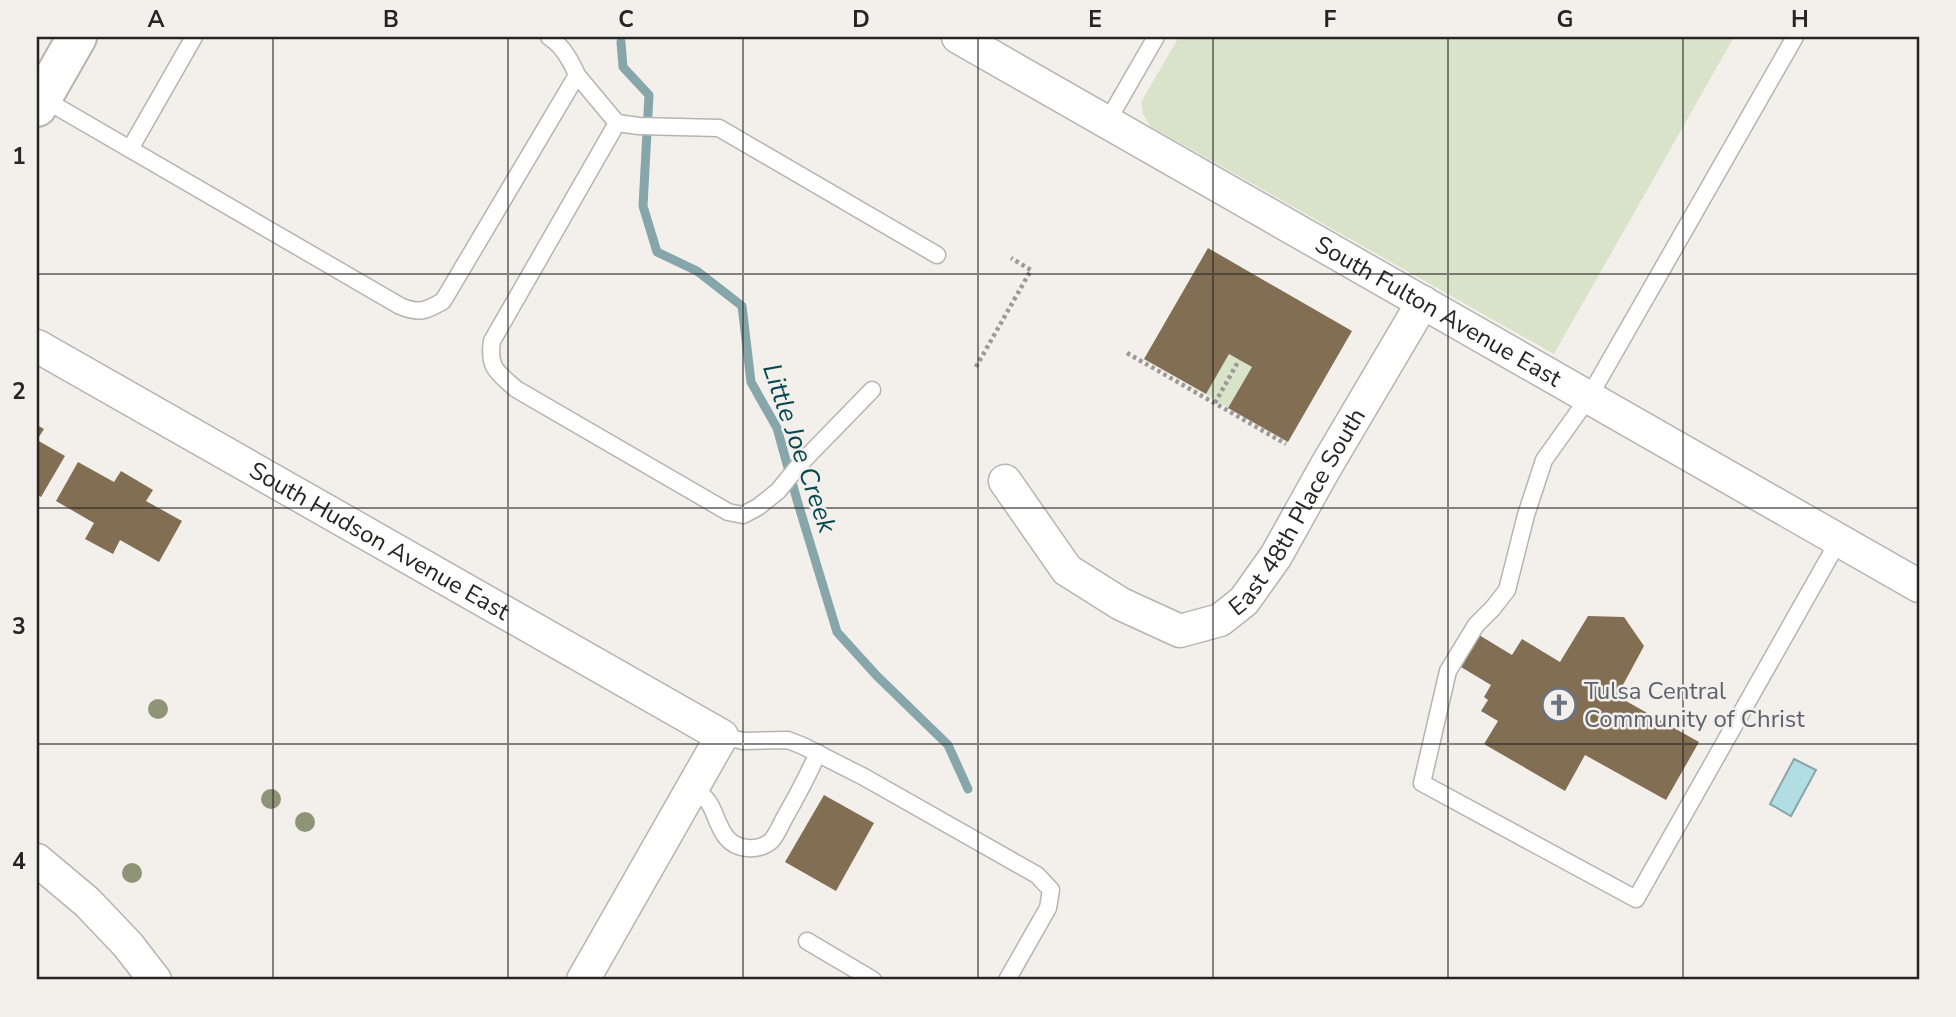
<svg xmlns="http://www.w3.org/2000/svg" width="1956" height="1017" viewBox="0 0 1956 1017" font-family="'Nunito Sans',sans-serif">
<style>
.green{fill:#d9e3c9}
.water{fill:#b1dde3;stroke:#87a6aa;stroke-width:2}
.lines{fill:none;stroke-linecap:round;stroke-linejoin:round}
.stream{stroke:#87a6aa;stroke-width:9}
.building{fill:#826e53}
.lane-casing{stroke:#b6b4b0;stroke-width:19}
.street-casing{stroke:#b6b4b0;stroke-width:35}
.secondary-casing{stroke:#b6b4b0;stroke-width:42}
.path{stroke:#9b9896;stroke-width:4.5;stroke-dasharray:3.5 3.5;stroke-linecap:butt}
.lane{stroke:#fff;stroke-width:16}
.street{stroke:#fff;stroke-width:32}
.secondary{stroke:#fff;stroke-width:38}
.tree{fill:#8e9577}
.grid{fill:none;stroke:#262524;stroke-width:2;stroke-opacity:0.55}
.labels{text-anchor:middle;stroke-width:5;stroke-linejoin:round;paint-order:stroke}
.street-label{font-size:24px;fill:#262524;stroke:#f3f0ec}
.worship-label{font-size:24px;fill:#5b616d;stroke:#f3f0ec;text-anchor:start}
.water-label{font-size:26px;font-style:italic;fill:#05484f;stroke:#f3f0ec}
.neatline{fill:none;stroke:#262524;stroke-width:2.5}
.grid-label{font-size:23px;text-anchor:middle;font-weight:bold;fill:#262524}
</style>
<rect width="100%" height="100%" fill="#f3f0ec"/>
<!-- green -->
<g class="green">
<polygon points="1179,37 1734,37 1554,354 1150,126 1143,114 1141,102"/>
<polygon points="1229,354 1252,367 1228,408 1206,394"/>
</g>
<!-- water -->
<polygon class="water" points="1794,759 1816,770 1791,816 1770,804"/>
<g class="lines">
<!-- stream -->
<polyline class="stream" points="621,42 623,67 649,95 643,206 657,252 697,271 742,306 751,382 777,428 797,500 837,632 877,676 948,745 968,789"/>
</g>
<!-- building -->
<g class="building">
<polygon points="1208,248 1352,331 1288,442 1228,408 1252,367 1229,354 1206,394 1144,359"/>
<polygon points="37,425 44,429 37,440 65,456 41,497 37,495"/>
<polygon points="78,462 114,482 121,471 153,490 146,501 182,521 159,562 120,540 113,554 85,539 94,523 56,501"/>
<polygon points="1588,616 1624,617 1644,646 1617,696 1699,742 1666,800 1585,755 1565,791 1484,744 1498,721 1481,711 1488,700 1484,697 1491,685 1461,667 1479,635 1512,655 1522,639 1560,662"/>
<polygon points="824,795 874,823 836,891 785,862"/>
</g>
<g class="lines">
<!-- lane casing -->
<g class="lane-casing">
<g id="lane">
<polyline points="1795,37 1589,397 1544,460 1526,515 1507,590 1493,608 1476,625 1448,671 1422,783 1636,899 1839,540"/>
<path d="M577,75L617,123L492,341C488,368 497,372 516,389L728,512L743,515L758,507L778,491L800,464L872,390"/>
<path d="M42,98L400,306C419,314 426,311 443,301L577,75C571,61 562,45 549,37"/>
<polyline points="1107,122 1156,37"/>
<polyline points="617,123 639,126 719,128 937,255"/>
<polyline points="130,149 194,37"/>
<polyline points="722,736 743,741 788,740 803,746 864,777 1037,875 1051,890 1048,908 1007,980"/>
<path d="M692,788C717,802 712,818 726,837C736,850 758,852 771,841C777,835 781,824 785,817C797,796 808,775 818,753"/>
<polyline points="807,941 873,980"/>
</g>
</g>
<!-- street casing -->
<g class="street-casing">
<g id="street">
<path id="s1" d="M958,37L1919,586"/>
<path id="s2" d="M37,346L722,736L583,980"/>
<path id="s3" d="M1005,481L1067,570L1121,604L1180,631L1220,620L1244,601L1276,556L1325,468L1423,302"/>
<polyline points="37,860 87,902 128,945 155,980"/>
</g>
</g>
<!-- secondary casing -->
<g class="secondary-casing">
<polyline id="secondary" points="37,107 77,37"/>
</g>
<!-- path -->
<g class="path">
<polyline points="1127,353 1286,444"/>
<polyline points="976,367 1031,270 1011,258"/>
<polyline points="1215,403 1239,360"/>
</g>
<!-- lane -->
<use href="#lane" class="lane"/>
<!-- street -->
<use href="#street" class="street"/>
<!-- secondary -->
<use href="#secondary" class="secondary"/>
</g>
<!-- trees -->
<g class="tree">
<circle cx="158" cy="709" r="10"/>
<circle cx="271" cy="799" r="10"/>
<circle cx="305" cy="822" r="10"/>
<circle cx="132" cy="873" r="10"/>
</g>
<!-- grid -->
<path class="grid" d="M273,37V980M508,37V980M743,37V980M978,37V980M1213,37V980M1448,37V980M1683,37V980M37,274H1919M37,508H1919M37,744H1919"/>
<!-- icons -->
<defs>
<g id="church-ring" transform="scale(1.75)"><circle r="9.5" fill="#f3f0ec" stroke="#6b7280" stroke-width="1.5"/><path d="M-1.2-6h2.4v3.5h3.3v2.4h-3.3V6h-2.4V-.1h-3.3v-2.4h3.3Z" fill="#6b7280"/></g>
</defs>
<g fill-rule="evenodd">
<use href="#church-ring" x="1559" y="705"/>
</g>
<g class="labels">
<!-- street labels -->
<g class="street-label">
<text dy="8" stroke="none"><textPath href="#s1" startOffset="553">South Fulton Avenue East</textPath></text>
<text dy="8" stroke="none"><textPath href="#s3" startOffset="413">East 48th Place South</textPath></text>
<text dy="8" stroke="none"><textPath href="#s2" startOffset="394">South Hudson Avenue East</textPath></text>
</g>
<!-- worship labels -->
<g class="worship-label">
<text x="1584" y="699">Tulsa Central<tspan x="1584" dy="28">Community of Christ</tspan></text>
</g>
<!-- water labels -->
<g class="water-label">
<text transform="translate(800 448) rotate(71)" y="9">Little Joe Creek</text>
</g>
</g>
<!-- border -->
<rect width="1956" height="1017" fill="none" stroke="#f3f0ec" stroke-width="77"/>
<rect x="38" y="38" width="1880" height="940" class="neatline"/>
<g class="grid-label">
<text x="156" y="27">A</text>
<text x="391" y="27">B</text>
<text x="626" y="27">C</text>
<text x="861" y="27">D</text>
<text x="1095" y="27">E</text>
<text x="1330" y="27">F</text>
<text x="1565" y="27">G</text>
<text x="1800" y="27">H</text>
<text x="19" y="164">1</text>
<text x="19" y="399">2</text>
<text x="19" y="634">3</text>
<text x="19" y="869">4</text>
</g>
</svg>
